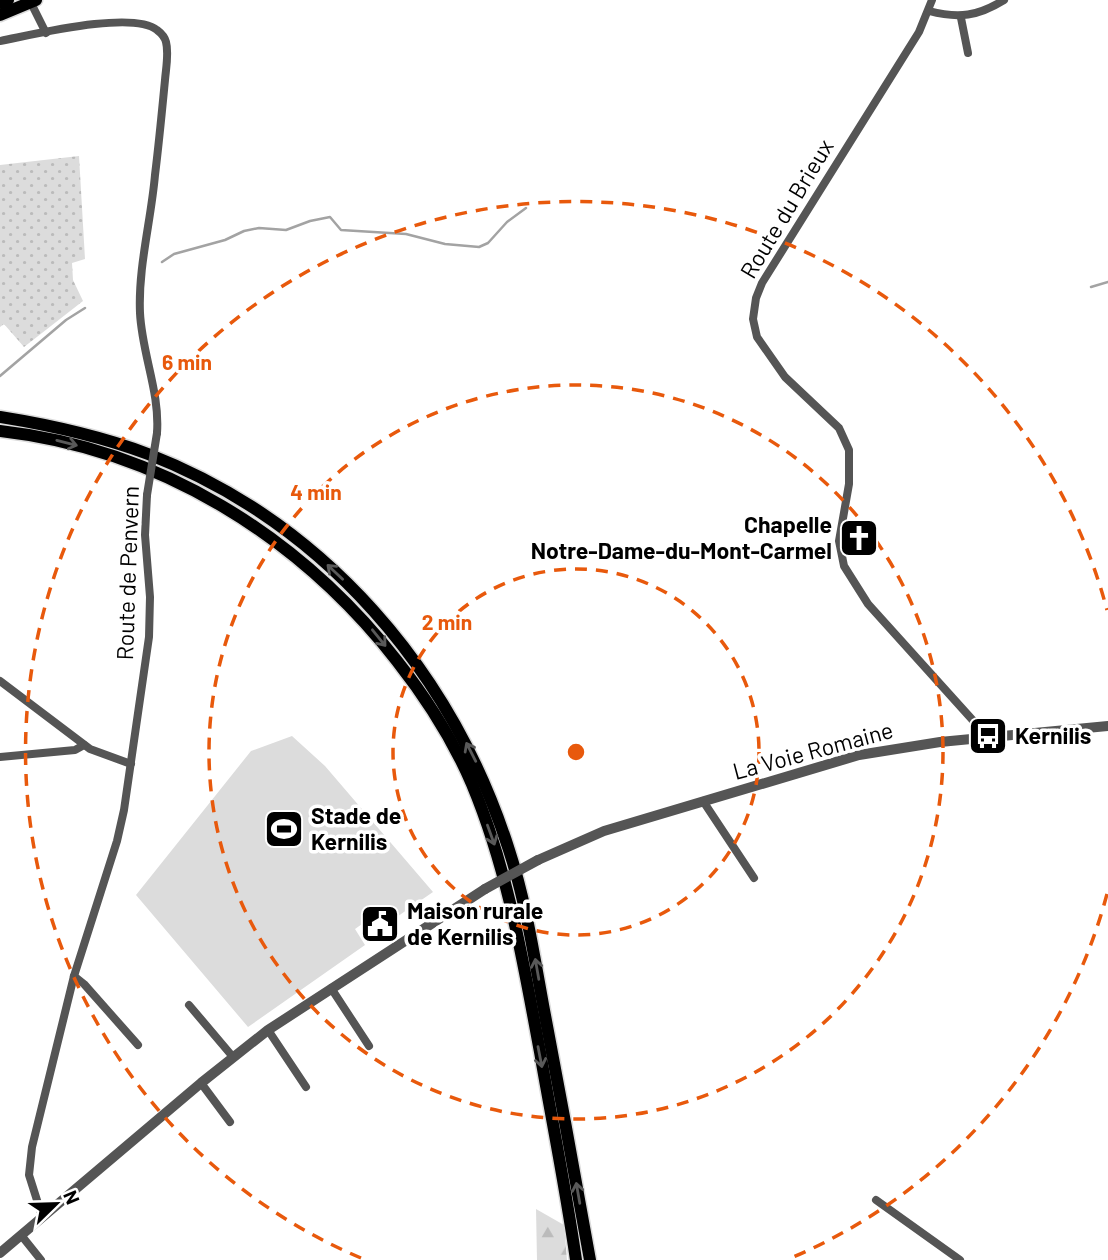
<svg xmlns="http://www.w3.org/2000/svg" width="1108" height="1260" viewBox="0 0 1108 1260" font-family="Barlow,sans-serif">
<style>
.grass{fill:url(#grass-dots)}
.forest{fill:url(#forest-firs)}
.garden{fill:#dcdcdc}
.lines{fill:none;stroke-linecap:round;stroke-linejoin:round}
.stream{stroke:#a3a3a3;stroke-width:2.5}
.primary-casing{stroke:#dbdbdb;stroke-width:15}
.trunk-casing{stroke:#dbdbdb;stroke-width:15}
.minor{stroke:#555;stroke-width:8}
.tertiary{stroke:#555;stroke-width:10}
.primary{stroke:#000;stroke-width:12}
.trunk{stroke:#000;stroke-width:12}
.minor-bridge{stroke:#555;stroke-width:8}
.tertiary-bridge{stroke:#555;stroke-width:10}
.oneway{stroke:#595959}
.ring{fill:none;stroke:#e8590c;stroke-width:3.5;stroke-dasharray:12 9}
.labels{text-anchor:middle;stroke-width:7;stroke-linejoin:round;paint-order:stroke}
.street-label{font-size:23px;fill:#000;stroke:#fff}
.poi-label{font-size:23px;font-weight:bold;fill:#000;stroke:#fff;text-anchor:start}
.centre{fill:#e8590c;stroke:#fff;stroke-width:3.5}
.ring-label{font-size:21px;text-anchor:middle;font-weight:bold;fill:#e8590c;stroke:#fff;stroke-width:7;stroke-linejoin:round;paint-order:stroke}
</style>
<defs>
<pattern id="grass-dots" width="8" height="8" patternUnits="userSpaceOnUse" patternTransform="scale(1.75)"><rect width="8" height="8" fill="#dcdcdc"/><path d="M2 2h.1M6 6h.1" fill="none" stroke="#bbb" stroke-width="1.8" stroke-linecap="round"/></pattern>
<pattern id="forest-firs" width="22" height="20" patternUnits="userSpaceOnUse" patternTransform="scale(1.75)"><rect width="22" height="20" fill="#dcdcdc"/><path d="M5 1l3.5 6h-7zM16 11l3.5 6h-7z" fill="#bbb"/></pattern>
</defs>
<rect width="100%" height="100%" fill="#fff"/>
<!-- grass -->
<polygon class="grass" points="79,156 85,259 72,263 73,280 83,301 24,347 4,324 0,327 0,165"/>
<!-- forest -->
<polygon class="forest" points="536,1209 564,1225 567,1260 537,1260"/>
<!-- garden -->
<polygon class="garden" points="292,736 325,766 433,892 388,923 379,912 355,929 365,945 248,1027 136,895 251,751"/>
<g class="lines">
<!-- stream -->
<g class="stream">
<polyline points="162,262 174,254 225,240 244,231 259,228 286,230 310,221 330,217 341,230 406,234 445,244 479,247 488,243 507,222 526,208"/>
<polyline points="1091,287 1108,282"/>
<polyline points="0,376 66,320 85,308"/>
</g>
<!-- primary casing -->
<g class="primary-casing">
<g id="primary">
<polyline points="0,3 8,0"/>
<polyline points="0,15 36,0"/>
</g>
</g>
<!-- trunk casing -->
<g class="trunk-casing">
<g id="trunk">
<path d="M0,417C50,425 100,436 148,454C325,523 452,671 509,850C526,902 534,956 544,1010C560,1093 575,1177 590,1260"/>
<path d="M0,431C160,449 299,536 397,661C427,699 453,740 472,784C508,870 523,961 540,1052C552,1121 566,1190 576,1260"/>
</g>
</g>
<!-- minor -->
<g class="minor">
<polyline points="932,0 919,32 762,283 756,298 753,319 757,337 785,377 839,428 849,450 849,484 839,541 844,566 868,604 978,726 983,738"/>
<polyline points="30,1 46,33"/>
<path d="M929,11C959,19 978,16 1004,0"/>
<polyline points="961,18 968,53"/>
<path d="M0,41C32,35 132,10 157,30C161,33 165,38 166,42C169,53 166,68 165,80C162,111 159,143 155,175C151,221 138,267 140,313C142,354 160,392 157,433"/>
<polyline points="0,681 90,749 131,764"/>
<polyline points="0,757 75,750 84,745"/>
<polyline points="703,801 754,878"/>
<polyline points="74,976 84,984 138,1045"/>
<polyline points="331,988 369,1046"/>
<polyline points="189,1005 233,1057"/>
<polyline points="268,1030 306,1087"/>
<polyline points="201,1083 230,1122"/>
<polyline points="876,1200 960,1260"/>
<polyline points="42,1216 29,1175 32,1147 74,976 117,841 124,810 149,637 150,597 145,535 147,495"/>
<polyline points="21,1235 41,1260"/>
</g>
<!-- tertiary -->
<g class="tertiary">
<polyline points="538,860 604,831 859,755 940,742 1108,726"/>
<polyline points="0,1253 201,1083 268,1030 485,889"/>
</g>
<!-- primary -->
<use href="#primary" class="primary"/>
<!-- trunk -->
<use href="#trunk" class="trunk"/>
<!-- minor-bridge -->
<polyline class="minor-bridge" points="147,495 157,433"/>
<!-- tertiary-bridge -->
<polyline class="tertiary-bridge" points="485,889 538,860"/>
</g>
<!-- one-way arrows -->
<defs><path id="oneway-shaft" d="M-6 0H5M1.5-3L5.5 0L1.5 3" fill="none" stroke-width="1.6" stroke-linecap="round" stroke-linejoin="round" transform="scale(1.75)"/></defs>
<g class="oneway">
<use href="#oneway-shaft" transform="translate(67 443) rotate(14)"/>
<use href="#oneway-shaft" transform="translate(335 572) rotate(-137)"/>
<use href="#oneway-shaft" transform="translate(379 638) rotate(51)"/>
<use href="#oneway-shaft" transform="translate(471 752) rotate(-117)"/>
<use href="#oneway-shaft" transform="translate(491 835) rotate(70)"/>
<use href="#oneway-shaft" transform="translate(537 969) rotate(-100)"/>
<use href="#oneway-shaft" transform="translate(540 1057) rotate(79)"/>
<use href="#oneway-shaft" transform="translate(578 1193) rotate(-100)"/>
</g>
<!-- distance rings -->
<g class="ring">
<circle cx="576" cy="752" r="183"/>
<circle cx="576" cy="752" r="367"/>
<path d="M1107 894A550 550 0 0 1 791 1258M361 1258A550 550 0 1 1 1107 610"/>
</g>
<!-- icons -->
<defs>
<g id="church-square" transform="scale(2.0125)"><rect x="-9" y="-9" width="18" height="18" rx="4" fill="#000" stroke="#fff"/><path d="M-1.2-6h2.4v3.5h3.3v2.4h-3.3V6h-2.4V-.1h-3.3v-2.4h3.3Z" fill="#fff"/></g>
<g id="bus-square" transform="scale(2.0125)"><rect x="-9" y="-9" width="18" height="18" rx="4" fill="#000" stroke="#fff"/><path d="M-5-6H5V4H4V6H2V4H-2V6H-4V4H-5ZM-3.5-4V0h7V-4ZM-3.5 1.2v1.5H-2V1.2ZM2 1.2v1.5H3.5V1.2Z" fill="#fff"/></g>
<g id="stadium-square" transform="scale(2.0125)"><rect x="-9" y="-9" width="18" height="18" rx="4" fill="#000" stroke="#fff"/><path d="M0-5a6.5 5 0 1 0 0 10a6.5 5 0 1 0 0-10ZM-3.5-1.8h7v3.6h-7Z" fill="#fff"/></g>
<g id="civic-square" transform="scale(2.0125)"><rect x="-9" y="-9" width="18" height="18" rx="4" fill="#000" stroke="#fff"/><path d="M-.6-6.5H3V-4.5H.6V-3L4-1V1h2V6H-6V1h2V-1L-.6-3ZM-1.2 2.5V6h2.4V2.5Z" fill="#fff"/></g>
</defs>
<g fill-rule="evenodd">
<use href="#church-square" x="859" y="538"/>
<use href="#bus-square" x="988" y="736"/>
<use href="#stadium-square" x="284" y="829"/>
<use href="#civic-square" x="380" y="924"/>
</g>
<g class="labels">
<!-- street labels -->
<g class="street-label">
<text transform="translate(787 209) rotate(-59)" y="8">Route du Brieux</text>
<text transform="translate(128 573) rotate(-88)" y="8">Route de Penvern</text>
<text transform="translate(813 751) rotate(-15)" y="8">La Voie Romaine</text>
</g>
<!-- poi labels -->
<g class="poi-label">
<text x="832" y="533" text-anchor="end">Chapelle<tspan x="832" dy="26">Notre-Dame-du-Mont-Carmel</tspan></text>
<text x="1015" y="744">Kernilis</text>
<text x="311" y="824">Stade de<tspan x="311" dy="26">Kernilis</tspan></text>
<text x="407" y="919">Maison rurale<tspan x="407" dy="26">de Kernilis</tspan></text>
</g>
</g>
<circle cx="576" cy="752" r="10" class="centre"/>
<g class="ring-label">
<text x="187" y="370">6 min</text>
<text x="316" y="500">4 min</text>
<text x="447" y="630">2 min</text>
</g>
<!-- north arrow -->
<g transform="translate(56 1204) rotate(67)" stroke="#ffffff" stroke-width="5" paint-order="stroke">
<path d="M0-5L12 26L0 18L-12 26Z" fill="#000000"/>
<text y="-10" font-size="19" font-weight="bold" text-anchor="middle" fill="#000000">N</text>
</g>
</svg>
